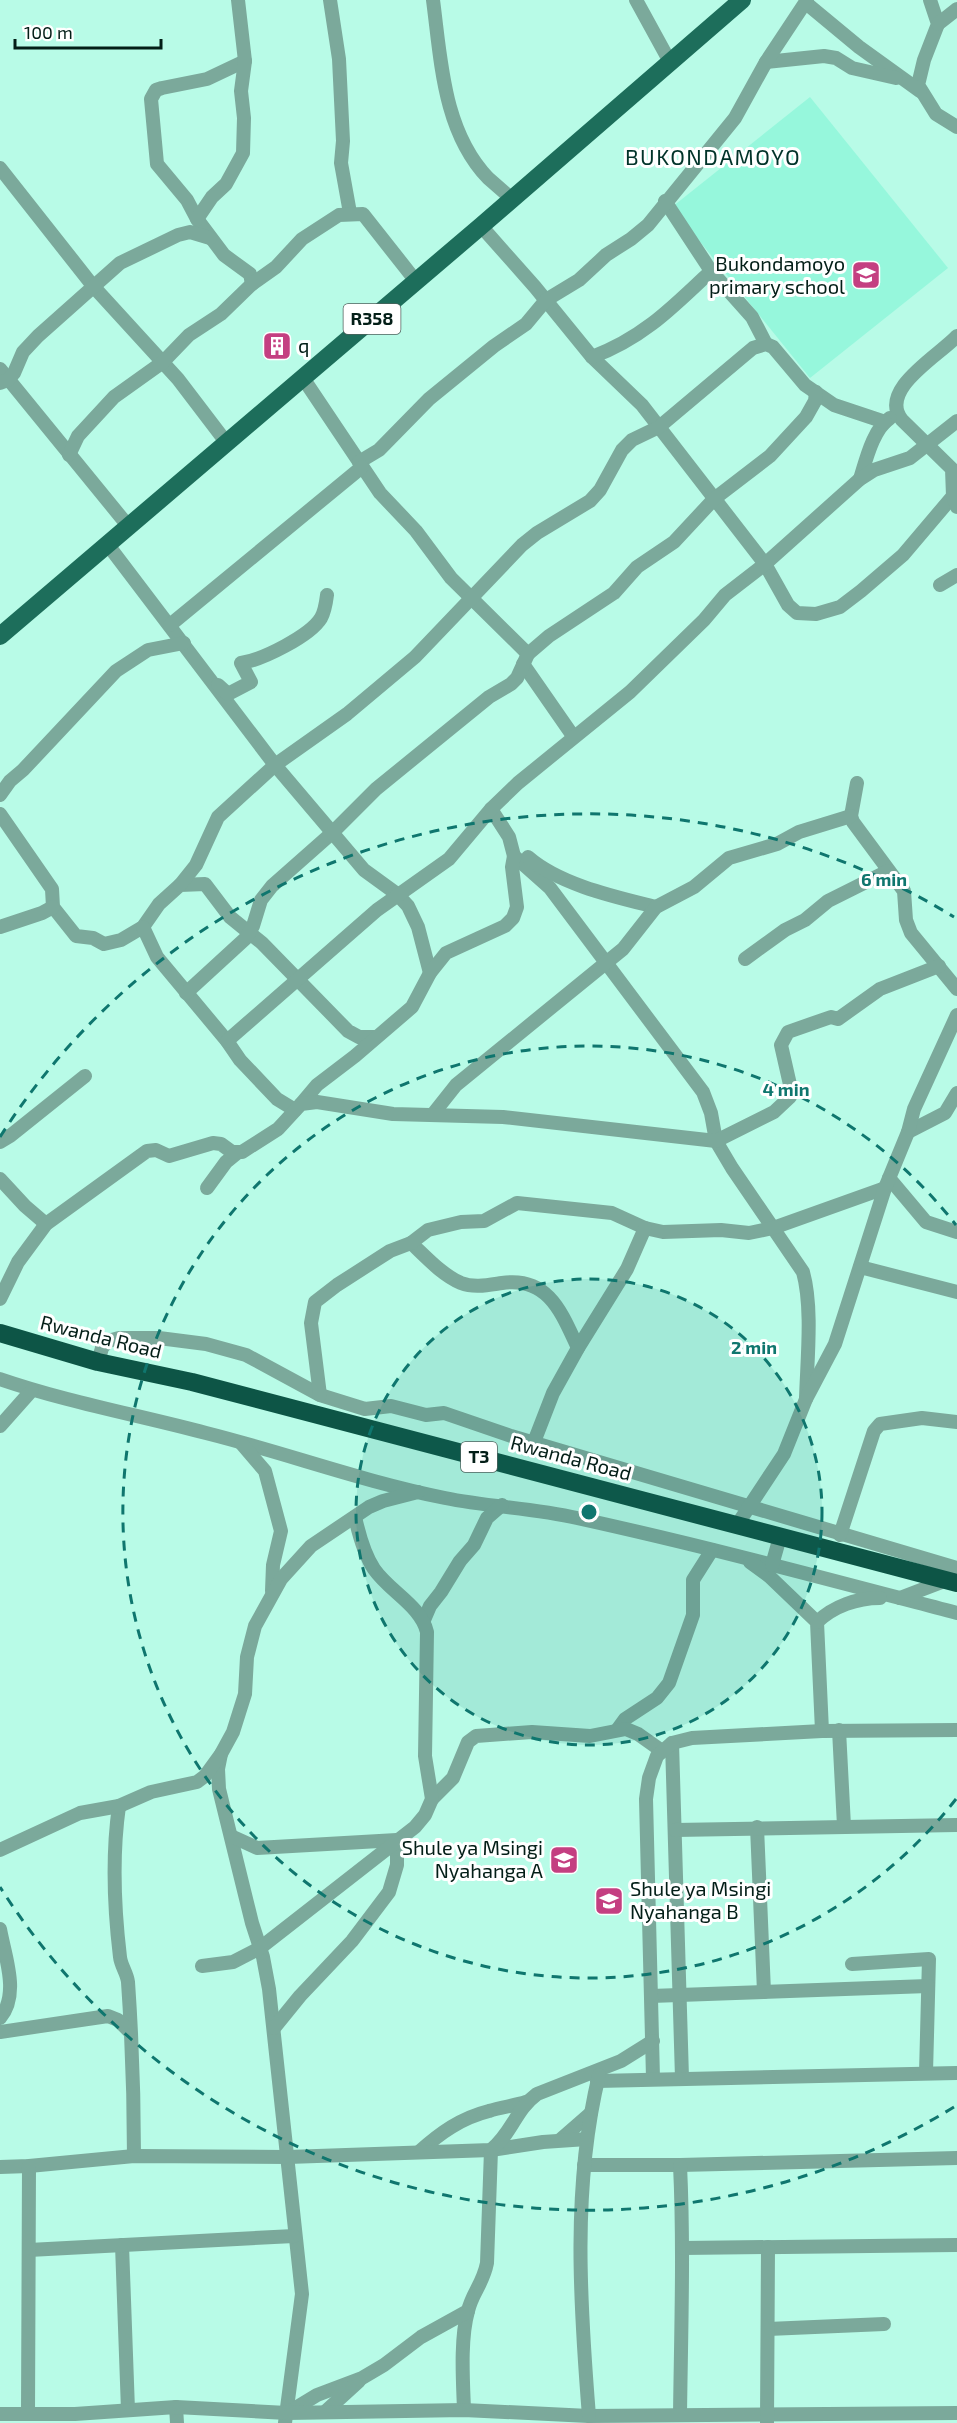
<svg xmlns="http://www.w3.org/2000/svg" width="957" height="2423" viewBox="0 0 957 2423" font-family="'Exo 2',sans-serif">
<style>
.built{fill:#96f7dc}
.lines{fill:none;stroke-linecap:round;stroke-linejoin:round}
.minor{stroke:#7ba99b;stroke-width:14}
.major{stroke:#1d6e5b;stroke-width:18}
.highway{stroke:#0d5546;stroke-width:18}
.ring{fill:none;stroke:#0f766e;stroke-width:3;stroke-dasharray:10 8}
.labels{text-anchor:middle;stroke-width:6;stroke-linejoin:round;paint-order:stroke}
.shield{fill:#fff;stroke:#4f625d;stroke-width:1.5}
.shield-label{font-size:18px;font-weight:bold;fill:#031e17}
.poi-label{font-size:20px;fill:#031e17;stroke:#fff;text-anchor:end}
.street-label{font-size:20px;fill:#031e17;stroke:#fff}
.quarter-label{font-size:22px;letter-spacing:1.5px;fill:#013329;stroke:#fff}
.centre{fill:#0f766e;stroke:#fff;stroke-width:3}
.ring-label{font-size:18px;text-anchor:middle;font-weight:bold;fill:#0f766e;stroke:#fff;stroke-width:6;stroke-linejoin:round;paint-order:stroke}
</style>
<rect width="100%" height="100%" fill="#b8fbe7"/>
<!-- built -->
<polygon class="built" points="810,97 948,268 810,378 672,207"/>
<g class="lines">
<!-- minor -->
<g class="minor">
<polyline points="330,0 339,59 343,141 341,163 350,213"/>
<path d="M433,0C441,60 443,131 488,178C496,185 504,192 512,199"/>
<polyline points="636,0 670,62"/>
<polyline points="930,0 938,24 924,60 918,85 936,114 957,127"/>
<polyline points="806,3 859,47 920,91"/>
<polyline points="938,24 957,9"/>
<polyline points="245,61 207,79 162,88 156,90 151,99 157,164 187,200 197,219 224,255 250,274 252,284"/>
<polyline points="766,62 824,56 836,58 852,68 896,78"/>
<polyline points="0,168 93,286 178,379 226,442"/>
<polyline points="665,201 711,271 752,317 766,344"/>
<polyline points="197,219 212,197 226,184 243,153 244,118 241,91 245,61 238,0"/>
<polyline points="481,226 535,287 592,357 642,405 765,564 788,605 797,613 816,614 840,607 861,591 903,555 953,496"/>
<path d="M957,336C940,355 877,390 902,420L952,469L953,496L957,507"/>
<path d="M592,357C643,338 673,307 711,271"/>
<polyline points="0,369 129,527"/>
<polyline points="303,378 380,493 416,531 451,578 528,654"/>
<polyline points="0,383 8,380 14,373 23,352 38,336 120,263 178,235 190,232 210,238"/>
<polyline points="69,455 78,436 114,397 163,362 189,335 221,314 252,284 276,267 302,239 339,215 363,214 415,280"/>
<polyline points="359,462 379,450 429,399 494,346 526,324 546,300 579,280 606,255 631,239 648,225 735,118 766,62 807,0"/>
<path d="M860,479C866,460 873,429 890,418"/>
<polyline points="108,545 275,765 364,870 397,894 408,906 418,927 430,973"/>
<polyline points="940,585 957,575"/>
<polyline points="170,625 362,467"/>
<polyline points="523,664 573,736"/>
<path d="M218,685L228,694L251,682L241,663C262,660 310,636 321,618C325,611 326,603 327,595"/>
<polyline points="857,783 851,816 853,822 904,891 906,920 911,933 957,989"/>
<polyline points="0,795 10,781 23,770 116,671 148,650 184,643"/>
<path d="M491,809L509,837L514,856L550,888L703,1092L711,1113L716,1141L732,1168L803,1272C813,1308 807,1361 806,1399"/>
<polyline points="0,814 52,889 53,907 76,936 93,938 104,944 121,940 143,927 159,904 180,885 205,884 230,917 262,943 348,1031 359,1037 376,1037"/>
<path d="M528,857C560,885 616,897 656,907"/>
<polyline points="180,885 196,865 218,817 275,765 347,714 415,657 522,545 537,533 590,501 600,490 622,450 632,440 659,427 753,348 766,344 773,347 805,385 834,405 885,422"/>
<polyline points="0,927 42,913 53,907"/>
<polyline points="143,927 157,957 227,1041 240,1060 277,1099 295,1110"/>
<polyline points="745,959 785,930 805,920 828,901 888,871"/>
<polyline points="186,993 246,938 253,926 261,900 272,886 332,833 376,789 489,697 511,684 517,678 528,654 549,636 614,593 637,567 674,542 714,499 770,456 806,417 815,401 816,392"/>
<polyline points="227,1041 377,910 449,859 491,809 518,783 630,692 704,620 725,595 765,564 860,479 874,470 910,458 957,421"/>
<polyline points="301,1104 317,1085 355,1056 412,1007 430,973 446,953 505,926 513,918 517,907 512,867 514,856"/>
<polyline points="433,1114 456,1085 623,949 656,907 694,887 729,858 777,844 799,832 851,816"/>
<polyline points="908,1132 945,1113 957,1093"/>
<polyline points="0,1142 10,1136 85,1076"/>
<polyline points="889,1178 926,1222 957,1232"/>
<polyline points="0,1179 25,1206 46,1224"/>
<polyline points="207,1188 226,1162 237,1153"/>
<path d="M411,1243C426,1257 442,1275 461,1283C474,1288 488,1285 502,1283C549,1276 562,1314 578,1348"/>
<polyline points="860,1267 957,1292"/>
<polyline points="0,1299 18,1262 46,1224 147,1151 156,1150 169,1156 213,1143 221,1144 232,1152 242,1152 278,1129 301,1104 317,1102 393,1114 503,1117 716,1141 774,1112 790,1097 791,1089 781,1045 788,1032 831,1017 838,1019 880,989 939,966"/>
<polyline points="98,1362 102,1348 108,1341 119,1338 159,1338 206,1344 246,1355 320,1395 365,1409 391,1406 426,1415 444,1413 511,1436 957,1568"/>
<path d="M0,1379C67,1402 138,1415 206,1433C286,1453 364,1482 445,1498C489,1507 534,1508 577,1518C705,1546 831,1580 957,1613"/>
<polyline points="320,1395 311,1323 315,1302 337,1285 390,1251 411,1243 428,1230 461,1222 484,1221 517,1203 612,1213 645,1228 663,1232 721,1230 749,1233 773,1228 885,1188"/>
<polyline points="0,1426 32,1390"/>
<polyline points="534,1442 553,1393 578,1348 627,1269 645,1228"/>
<polyline points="241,1443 265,1471 281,1531 273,1565 272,1591"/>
<polyline points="737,1525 784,1454 806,1399 835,1344 885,1188 908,1132 914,1109 957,1015"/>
<polyline points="840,1535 874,1431 880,1424 922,1418 957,1422"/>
<polyline points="750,1562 769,1576 817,1622 822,1731"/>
<polyline points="772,1565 780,1537"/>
<polyline points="900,1598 947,1580"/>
<polyline points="424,1620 430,1606 441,1592 460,1561 474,1545 487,1518 502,1505"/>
<path d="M817,1622C834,1606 857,1598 880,1598"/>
<polyline points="617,1730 625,1719 657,1698 669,1683 693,1615 693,1580 712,1550"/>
<polyline points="839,1730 844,1826"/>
<polyline points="672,1743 682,2078"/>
<polyline points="221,1754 218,1769 219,1789 252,1923 263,1957 269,1989 302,2294 285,2423"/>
<polyline points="432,1799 453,1778 468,1742 476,1736 532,1732 590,1736 626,1729 638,1734 662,1751"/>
<path d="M119,1806C112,1855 114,1907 120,1957C121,1966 127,1973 128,1982C132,2040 134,2098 134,2156"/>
<polyline points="757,1827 764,1992"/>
<polyline points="675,1830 957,1825"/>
<polyline points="231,1836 257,1848 397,1840 397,1865 389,1892 352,1941 300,1996 274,2028"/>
<polyline points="0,1850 80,1813 119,1806 151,1792 197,1782 205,1776 221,1754 233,1732 245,1694 247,1657 255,1626 281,1579 311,1546 369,1507 383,1501 418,1492"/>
<path d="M0,1929C5,1957 20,1994 0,2018"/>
<polyline points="852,1964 929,1959 926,2073"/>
<path d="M202,1966L233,1962L260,1948L415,1827L425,1815L432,1799L425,1756L427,1632C421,1606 390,1592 374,1569C364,1554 359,1535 355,1517"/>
<polyline points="651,1996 928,1986"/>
<polyline points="0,2032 108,2016 118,2020 130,2032"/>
<polyline points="653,2078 646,1799 649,1778 657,1756 672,1743 692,1738 822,1731 957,1730"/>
<polyline points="597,2081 957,2073"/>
<polyline points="560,2140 591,2113"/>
<path d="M419,2152C440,2133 461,2118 489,2111C501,2107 514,2106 526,2102"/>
<polyline points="584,2165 680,2165 957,2158"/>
<path d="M680,2165C684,2249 681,2332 680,2415"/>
<polyline points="0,2167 29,2166 134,2156 288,2157 491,2150 543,2142 587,2139"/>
<polyline points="122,2245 128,2410"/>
<polyline points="683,2248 957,2245"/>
<polyline points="29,2250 294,2236"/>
<polyline points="768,2329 884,2324"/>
<polyline points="176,2407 177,2423"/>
<path d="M464,2410C463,2381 460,2339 468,2311C472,2293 483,2284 487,2263L491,2150C513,2132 515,2110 537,2094L621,2061L653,2041"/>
<polyline points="289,2412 317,2395 362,2378 384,2365 421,2337 468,2311"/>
<polyline points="325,2412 359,2381"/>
<polyline points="28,2413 29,2166"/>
<polyline points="0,2414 75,2414 176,2407 287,2413 464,2410 589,2416 957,2413"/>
<path d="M589,2416C580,2304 572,2186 599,2075"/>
<polyline points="767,2422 768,2247"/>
</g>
<!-- major -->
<polyline class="major" points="0,636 481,226 742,0"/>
<!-- highway -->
<polyline class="highway" points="0,1333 98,1362 192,1382 957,1583"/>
</g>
<!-- distance rings -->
<circle cx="589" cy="1512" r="233" fill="#0f766e" fill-opacity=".12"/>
<g class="ring">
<circle cx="589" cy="1512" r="233"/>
<path d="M956 1799A466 466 0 1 1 956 1225"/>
<path d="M954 2107A698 698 0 0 1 0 1887M0 1137A698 698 0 0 1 954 917"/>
</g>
<!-- icons -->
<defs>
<g id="school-square" transform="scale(1.5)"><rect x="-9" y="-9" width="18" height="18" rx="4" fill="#c43f81" stroke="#fff"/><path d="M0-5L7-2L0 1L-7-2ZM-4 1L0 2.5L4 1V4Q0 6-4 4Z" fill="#fff"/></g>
<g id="building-square" transform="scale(1.5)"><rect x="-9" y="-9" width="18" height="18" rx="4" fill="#c43f81" stroke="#fff"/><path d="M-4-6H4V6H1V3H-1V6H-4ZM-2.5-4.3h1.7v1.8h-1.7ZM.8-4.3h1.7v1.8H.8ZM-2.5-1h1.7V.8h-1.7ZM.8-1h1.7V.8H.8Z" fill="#fff"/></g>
</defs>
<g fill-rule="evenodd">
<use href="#school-square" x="866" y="275"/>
<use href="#building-square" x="277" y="346"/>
<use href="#school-square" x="564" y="1860"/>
<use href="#school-square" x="609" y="1901"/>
</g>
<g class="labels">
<!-- shield labels -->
<g class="shield">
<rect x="343.5" y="304" width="57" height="30" rx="4.5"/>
<rect x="461" y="1442" width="36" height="30" rx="4.5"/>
</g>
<g class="shield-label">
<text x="372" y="325">R358</text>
<text x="479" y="1463">T3</text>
</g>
<!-- poi labels -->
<g class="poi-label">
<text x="845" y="271">Bukondamoyo<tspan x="845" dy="23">primary school</tspan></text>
<text x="298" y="353" text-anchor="start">q</text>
<text x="543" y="1855">Shule ya Msingi<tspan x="543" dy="23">Nyahanga A</tspan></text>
<text x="630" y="1896" text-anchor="start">Shule ya Msingi<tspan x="630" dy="23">Nyahanga B</tspan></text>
</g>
<!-- street labels -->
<g class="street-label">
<text transform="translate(101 1337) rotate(14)" y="7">Rwanda Road</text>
<text transform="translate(571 1458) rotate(15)" y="7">Rwanda Road</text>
</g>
<!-- quarter labels -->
<g class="quarter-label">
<text x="713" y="165">BUKONDAMOYO</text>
</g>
</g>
<circle cx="589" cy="1512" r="9" class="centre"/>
<g class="ring-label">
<text x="884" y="886">6 min</text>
<text x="786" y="1096">4 min</text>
<text x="754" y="1354">2 min</text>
</g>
<!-- scale -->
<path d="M15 39v9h146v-9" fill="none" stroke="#031e17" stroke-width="3"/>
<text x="24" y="39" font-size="18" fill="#031e17" stroke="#ffffff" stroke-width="4.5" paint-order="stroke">100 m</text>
</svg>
